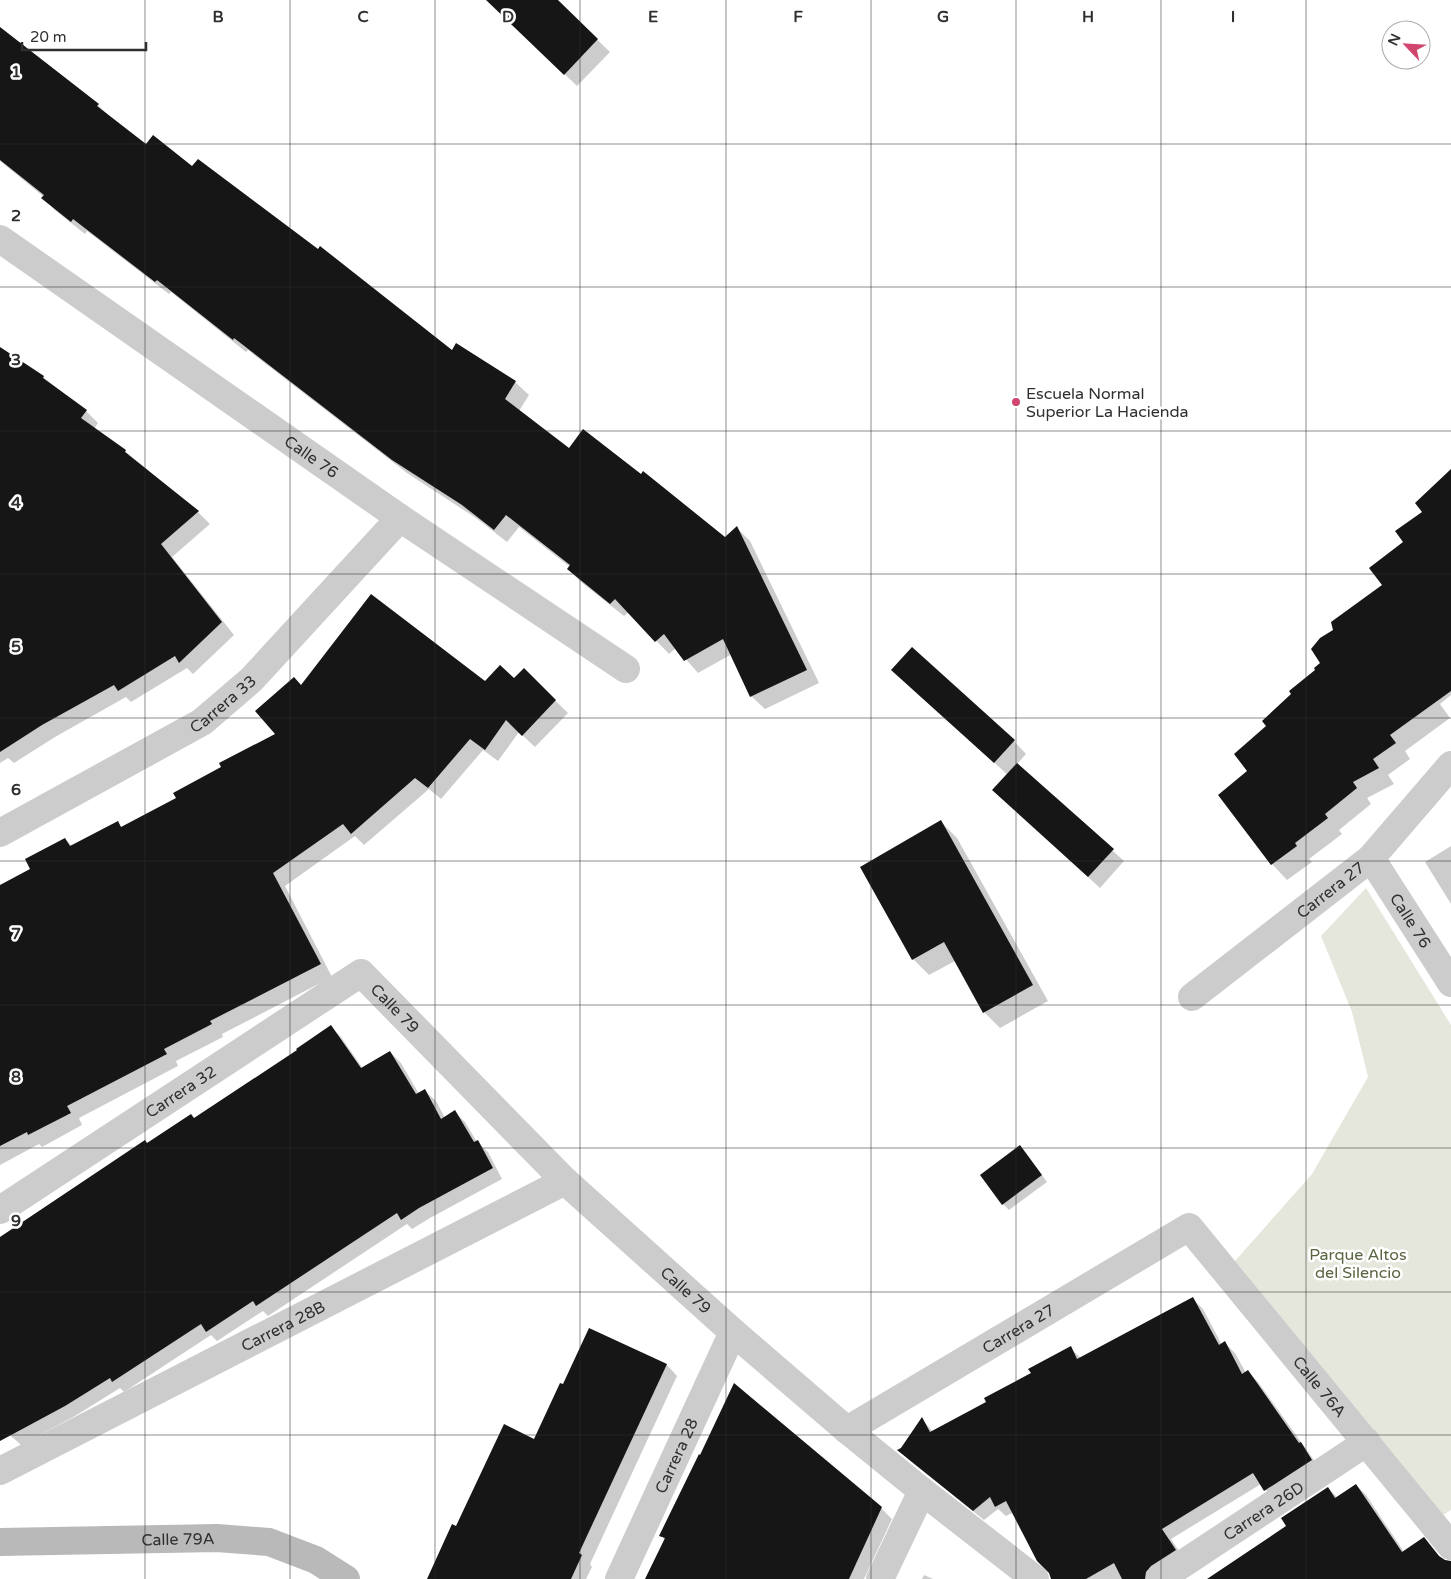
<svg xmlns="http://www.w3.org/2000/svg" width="1451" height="1579" viewBox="0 0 1451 1579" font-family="'Varela Round',sans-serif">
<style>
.green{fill:#e5e7dc}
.shadow{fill:#0003}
.building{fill:#161616}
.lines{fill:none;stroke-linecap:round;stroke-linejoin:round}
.street{stroke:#ccc;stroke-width:28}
.secondary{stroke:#b9b9b9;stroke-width:28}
.grid{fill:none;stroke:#2f2f2f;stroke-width:1;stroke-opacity:0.55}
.poi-dot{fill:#d1466f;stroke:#fff;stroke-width:2}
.labels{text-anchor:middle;stroke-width:5;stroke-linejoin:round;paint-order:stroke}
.poi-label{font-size:16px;fill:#2f2f2f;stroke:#fff;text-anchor:start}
.street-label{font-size:16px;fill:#2f2f2f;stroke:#fff}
.park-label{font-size:16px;fill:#5a6541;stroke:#fff}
.grid-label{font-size:16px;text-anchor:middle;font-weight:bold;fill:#2f2f2f;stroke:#fff;stroke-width:5;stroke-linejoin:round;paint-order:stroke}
</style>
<rect width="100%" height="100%" fill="#fff"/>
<!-- green -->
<polygon class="green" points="1366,888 1451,1025 1451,1510 1443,1515 1235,1261 1312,1174 1368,1077 1352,1012 1321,936"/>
<!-- shadow -->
<g class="shadow">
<polygon points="491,0 556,0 610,52 577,86 502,14"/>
<polygon points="0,29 98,105 110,117 146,146 192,168 452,352 515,382 529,395 519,411 569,450 725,538 737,528 750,541 819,683 765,709 751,696 732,654 698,673 676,648 669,654 629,612 624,616 581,582 568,569 570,567 519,527 507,542 476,518 407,473 248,350 246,352 171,292 169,294 87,231 85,234 56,211 43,198 44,197 0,161"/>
<polygon points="0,349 43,377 86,411 98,423 94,429 125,451 198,512 210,524 172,557 234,635 193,674 187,668 131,702 126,697 55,737 14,763 8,758 0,763"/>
<polygon points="1451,470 1451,695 1440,704 1450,718 1405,751 1410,759 1388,775 1394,784 1367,798 1371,804 1339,830 1342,834 1309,859 1312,862 1287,880 1272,864 1248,771 1267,726 1322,664 1334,630 1383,585 1405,542"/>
<polygon points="524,670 568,713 535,747 519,732 498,761 483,750 441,799 429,789 364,845 355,836 285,886 332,977 222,1034 223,1037 176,1061 178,1066 79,1118 82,1125 42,1147 39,1144 0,1165 0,887 32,870 65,839 72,846 117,823 122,828 178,799 277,735 301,687 485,682 514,680"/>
<polygon points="905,682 1014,741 1026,754 1017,764 1124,861 1100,888 1005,801 1008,775"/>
<polygon points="941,822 957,838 1048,1001 1000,1028 984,1012 955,961 929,975 913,959"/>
<polygon points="1451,846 1451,904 1425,862"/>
<polygon points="331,1027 341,1037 363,1069 390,1052 401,1063 419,1094 425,1091 436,1101 445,1118 455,1112 465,1122 477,1142 488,1152 502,1179 430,1218 412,1229 407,1224 268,1316 263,1311 217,1341 211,1335 124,1392 120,1388 75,1416 21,1445 10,1435 0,1432 0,1238 148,1144 195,1119 298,1050"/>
<polygon points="1025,1152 1047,1182 1009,1210 1003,1204"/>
<polygon points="1193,1299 1203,1309 1222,1345 1225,1343 1235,1353 1246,1373 1248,1372 1258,1382 1321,1470 1275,1501 1261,1484 1171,1539 1185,1560 1159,1579 1052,1579 1050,1572 1014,1512 1006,1516 998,1509 984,1520 909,1460 899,1450 922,1419 933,1432 988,1402 1070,1348 1081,1358"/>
<polygon points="590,1329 667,1365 677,1376 590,1564 592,1567 586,1579 437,1579 457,1528 535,1440 563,1386"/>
<polygon points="1356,1485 1366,1495 1404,1552 1423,1539 1443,1560 1451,1562 1451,1579 1209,1579 1287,1526 1328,1488 1338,1498"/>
<polygon points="881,1508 892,1519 864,1579 646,1579 665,1540 661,1535"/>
<polygon points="924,1575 933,1579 922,1579"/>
</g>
<!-- building -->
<g class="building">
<polygon points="486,0 558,0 598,39 564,75"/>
<polygon points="0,27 99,104 97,106 146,144 153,135 192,166 198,159 318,249 320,246 452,350 456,343 516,381 505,399 569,448 583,429 641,474 643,471 725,537 737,526 807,670 750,697 723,639 684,661 664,634 655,642 615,599 610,604 567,569 570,565 506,515 494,530 462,505 392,460 234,338 233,340 157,280 155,282 73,219 71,222 41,198 44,195 0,160"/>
<polygon points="0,347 44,376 43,378 87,410 81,418 126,450 125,452 199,511 161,544 222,622 179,663 175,656 118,691 114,685 42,725 0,752"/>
<polygon points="1451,469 1451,691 1390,735 1396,743 1373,759 1379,768 1353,782 1357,788 1325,814 1328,818 1295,843 1297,846 1271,865 1218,795 1247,771 1234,754 1266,726 1262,721 1291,694 1289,691 1315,670 1314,668 1320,663 1311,649 1320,638 1333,630 1331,622 1382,585 1369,568 1403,542 1395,531 1422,512 1415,503"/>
<polygon points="371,594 485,681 500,665 514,678 524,668 556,700 522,736 506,720 485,750 470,739 428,788 415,778 351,834 343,824 273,873 321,964 210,1021 212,1024 164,1049 167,1054 67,1106 71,1113 28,1135 27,1132 0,1146 0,885 30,869 25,859 65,838 70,846 118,821 121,827 176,798 173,793 221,767 219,763 275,734 255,711 294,677 301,685"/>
<polygon points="912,647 1015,740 994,763 891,670"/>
<polygon points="1017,763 1114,849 1088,877 992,790"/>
<polygon points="941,820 1033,985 983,1013 944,942 912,960 860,867"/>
<polygon points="331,1025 361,1068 390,1051 416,1094 425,1089 441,1119 455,1110 474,1142 478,1140 493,1168 419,1208 401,1220 397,1213 256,1306 253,1301 206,1332 201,1324 112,1382 110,1378 65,1406 0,1441 0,1237 145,1140 147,1143 191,1114 194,1118 297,1050 296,1049"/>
<polygon points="1020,1145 1042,1175 1002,1205 980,1175"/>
<polygon points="1193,1297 1219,1345 1225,1341 1242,1374 1248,1370 1299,1443 1301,1442 1312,1460 1264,1491 1253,1473 1162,1529 1176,1550 1151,1566 1146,1572 1145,1579 1122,1579 1114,1563 1086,1579 1051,1579 1049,1573 1037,1561 1006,1501 995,1507 990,1497 973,1511 897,1450 901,1448 922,1417 930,1432 986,1402 984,1398 1031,1373 1028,1369 1071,1346 1077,1359"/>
<polygon points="589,1328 667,1364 579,1553 582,1555 571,1579 427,1579 452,1524 456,1526 504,1424 534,1439 560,1383 563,1384"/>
<polygon points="734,1383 882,1507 849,1579 645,1579 665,1538 659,1536 699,1454 700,1455"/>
<polygon points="1356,1484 1402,1552 1424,1537 1439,1556 1445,1560 1451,1561 1451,1579 1207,1579 1286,1526 1281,1518 1328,1487 1335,1498"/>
</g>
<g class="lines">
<!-- street -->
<g class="street">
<path id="s1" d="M0,239L400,518L626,669"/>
<path id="s2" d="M0,833L202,722L251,680L400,518"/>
<path id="s3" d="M1371,858L1451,983"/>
<path id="s4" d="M1192,997L1371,858L1451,765"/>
<path id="s5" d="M0,1210L361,973L565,1181L733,1332L847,1430L922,1491L1035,1579"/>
<path id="s6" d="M847,1430L1189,1227L1451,1546"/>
<path id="s7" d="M0,1471L565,1181"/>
<path id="s8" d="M619,1579L733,1332"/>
<polyline points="880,1579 922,1491"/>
<path id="s9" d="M1160,1579L1367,1442"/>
</g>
<!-- secondary -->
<path class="secondary" id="s10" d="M0,1542L217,1538L269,1542L316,1560L346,1579"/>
</g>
<!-- grid -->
<path class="grid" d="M145,0V1579M290,0V1579M435,0V1579M580,0V1579M726,0V1579M871,0V1579M1016,0V1579M1161,0V1579M1306,0V1579M0,144H1451M0,287H1451M0,431H1451M0,574H1451M0,718H1451M0,861H1451M0,1005H1451M0,1148H1451M0,1292H1451M0,1435H1451"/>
<!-- markers -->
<circle class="poi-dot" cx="1016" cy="402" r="5"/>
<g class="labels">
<!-- poi labels -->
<g class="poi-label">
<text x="1026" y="399">Escuela Normal<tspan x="1026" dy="18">Superior La Hacienda</tspan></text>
</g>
<!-- street labels -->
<g class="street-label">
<text dy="6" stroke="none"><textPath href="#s1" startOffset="380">Calle 76</textPath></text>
<text dy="6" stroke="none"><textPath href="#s2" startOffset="258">Carrera 33</textPath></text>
<text dy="6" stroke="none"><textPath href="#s4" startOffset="175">Carrera 27</textPath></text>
<text dy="6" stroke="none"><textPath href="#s3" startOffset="74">Calle 76</textPath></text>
<text dy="6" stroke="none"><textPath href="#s5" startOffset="481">Calle 79</textPath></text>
<text dy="6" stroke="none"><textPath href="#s5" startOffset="216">Carrera 32</textPath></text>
<text dy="6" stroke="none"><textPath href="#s5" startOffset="886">Calle 79</textPath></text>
<text dy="6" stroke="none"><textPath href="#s7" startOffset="318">Carrera 28B</textPath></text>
<text dy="6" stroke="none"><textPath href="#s6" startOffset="199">Carrera 27</textPath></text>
<text dy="6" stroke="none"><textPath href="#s6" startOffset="604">Calle 76A</textPath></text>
<text dy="6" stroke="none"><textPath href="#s8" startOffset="136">Carrera 28</textPath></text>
<text dy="6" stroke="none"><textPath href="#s9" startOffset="124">Carrera 26D</textPath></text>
<text dy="6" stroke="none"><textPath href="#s10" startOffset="178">Calle 79A</textPath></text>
</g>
<!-- park labels -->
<g class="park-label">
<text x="1358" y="1260">Parque Altos<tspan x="1358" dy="18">del Silencio</tspan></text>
</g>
</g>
<g class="grid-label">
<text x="218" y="22">B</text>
<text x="363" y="22">C</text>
<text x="508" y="22">D</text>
<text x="653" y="22">E</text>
<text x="798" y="22">F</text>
<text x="943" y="22">G</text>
<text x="1088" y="22">H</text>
<text x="1233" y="22">I</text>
<text x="16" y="77">1</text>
<text x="16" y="221">2</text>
<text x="16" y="365">3</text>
<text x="16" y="508">4</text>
<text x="16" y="652">5</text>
<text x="16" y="795">6</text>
<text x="16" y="939">7</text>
<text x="16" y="1082">8</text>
<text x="16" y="1226">9</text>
</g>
<!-- north arrow -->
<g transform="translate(1406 45) rotate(295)"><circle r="24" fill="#ffffff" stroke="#acacac"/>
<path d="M0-4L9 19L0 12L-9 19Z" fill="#d1466f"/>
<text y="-8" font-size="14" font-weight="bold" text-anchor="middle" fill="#2f2f2f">N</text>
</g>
<!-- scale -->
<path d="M22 42v8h124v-8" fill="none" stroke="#2f2f2f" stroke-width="2.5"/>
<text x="30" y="42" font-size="15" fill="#2f2f2f" stroke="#ffffff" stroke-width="4" paint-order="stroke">20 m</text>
</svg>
